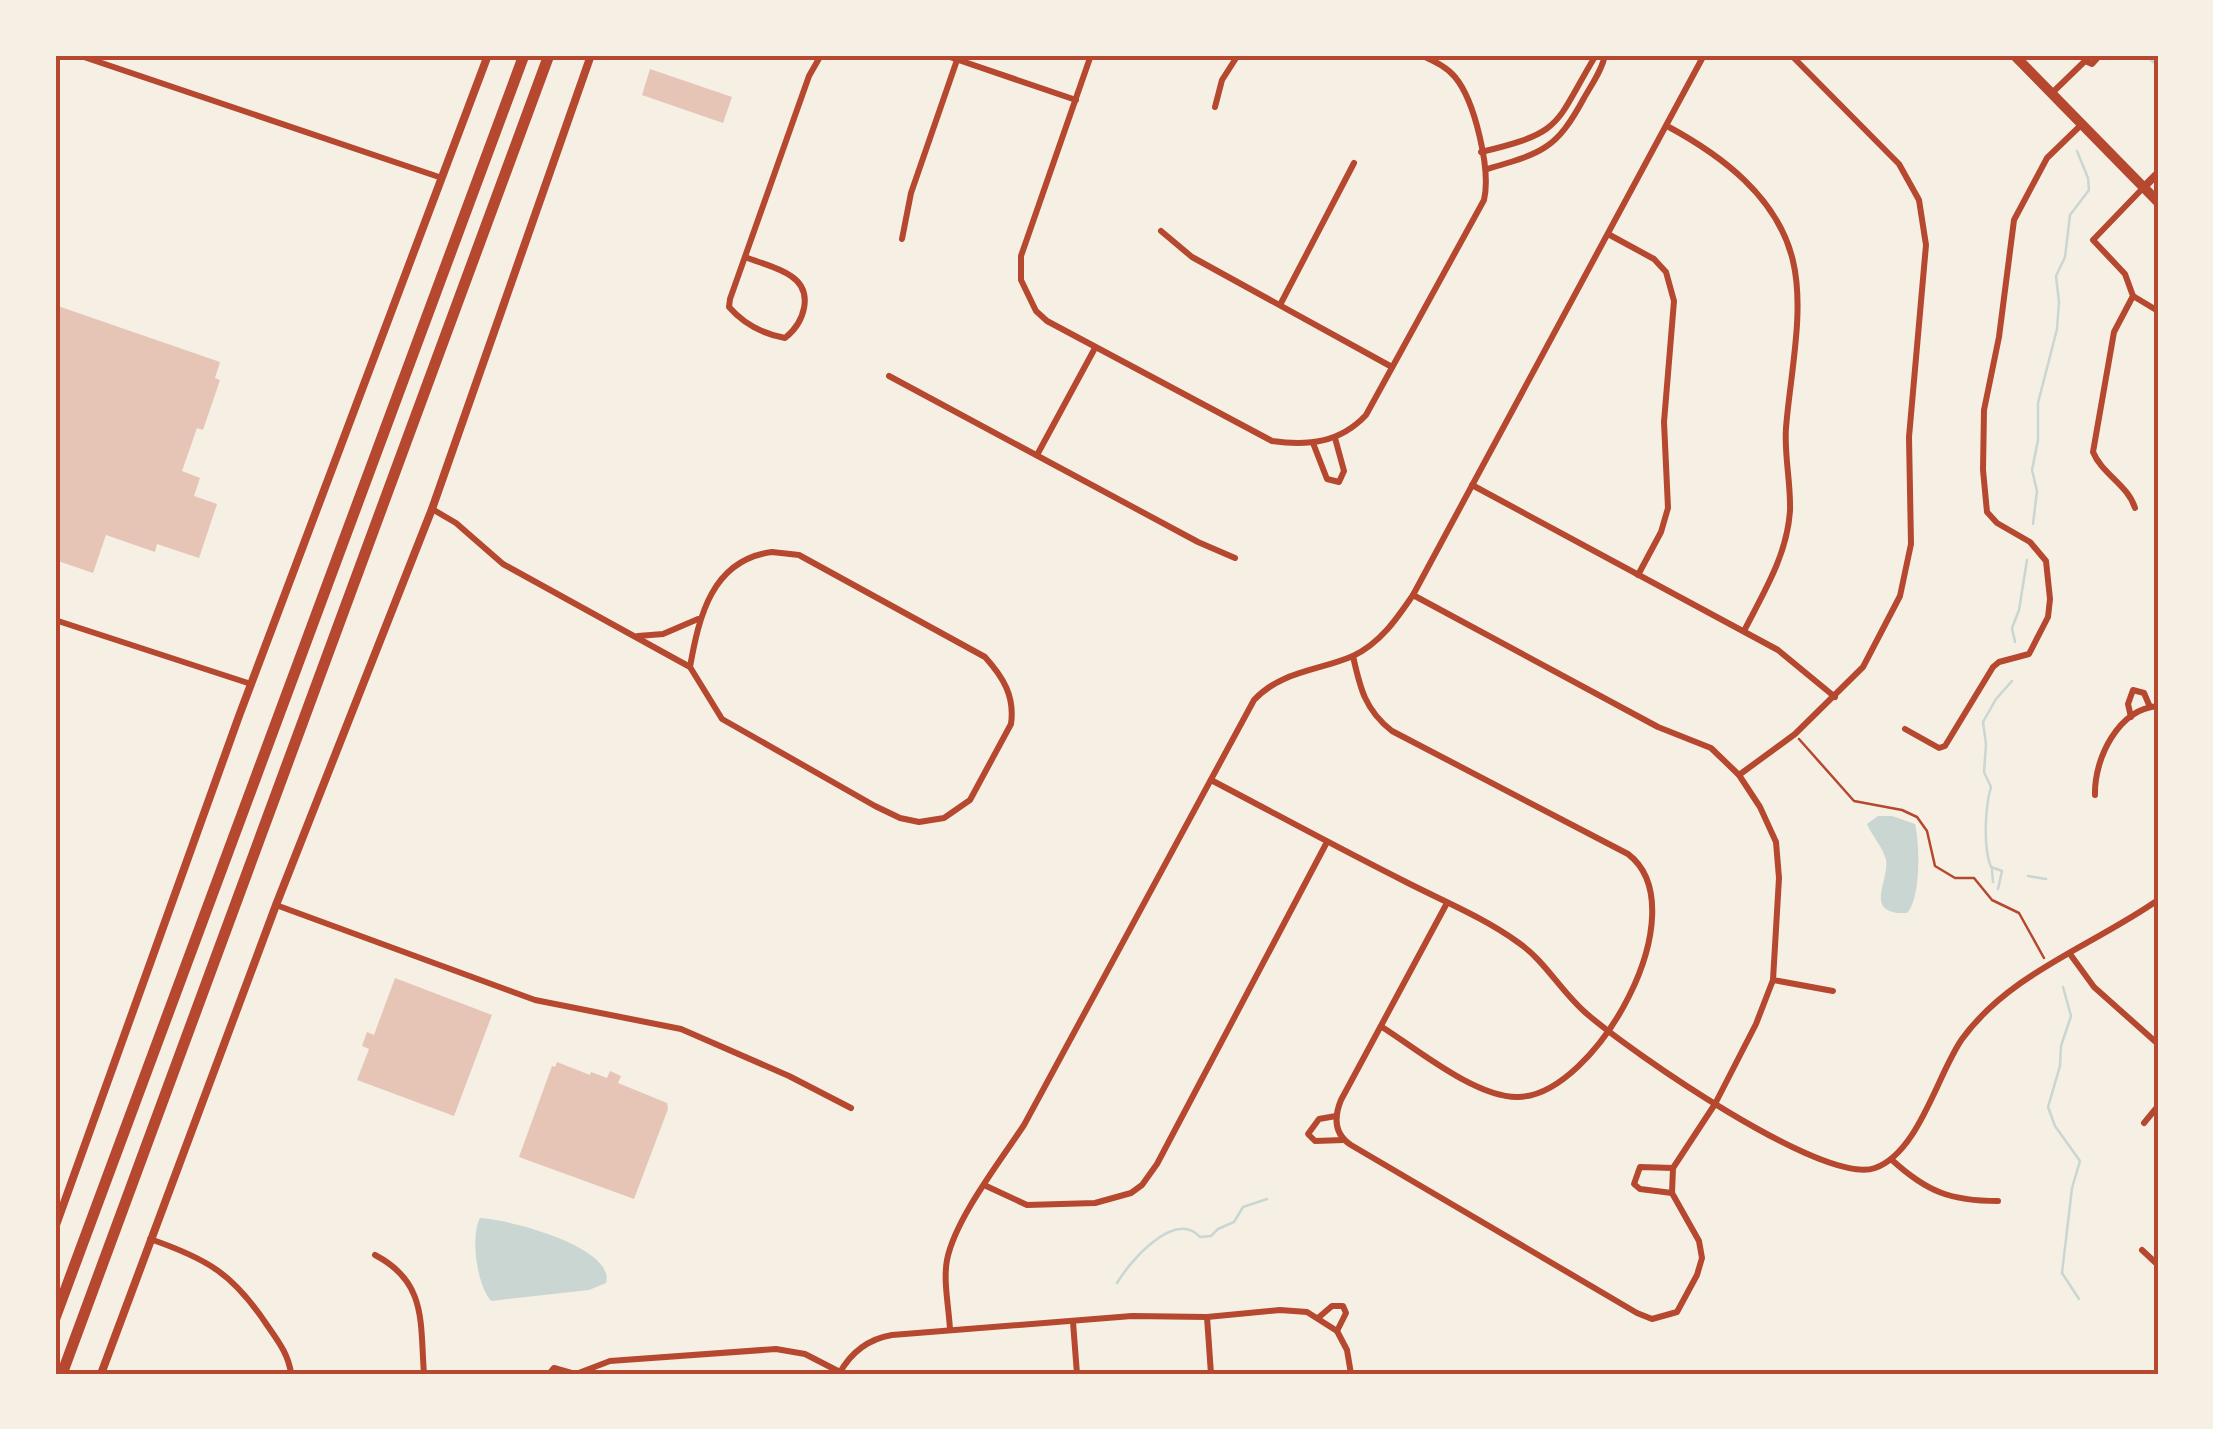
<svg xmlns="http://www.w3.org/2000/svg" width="2213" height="1429" viewBox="0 0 2213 1429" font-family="Ubuntu,sans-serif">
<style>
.water{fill:#c9d6d2}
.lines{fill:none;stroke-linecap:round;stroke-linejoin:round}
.stream{stroke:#c9d6d2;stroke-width:2.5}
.building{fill:#e6c5b7}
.path{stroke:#b5482f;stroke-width:2.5}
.minor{stroke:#b5482f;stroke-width:6}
.tertiary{stroke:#b5482f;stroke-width:8}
.primary{stroke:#b5482f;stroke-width:10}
.motorway{stroke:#b5482f;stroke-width:11}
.neatline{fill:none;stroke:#b5482f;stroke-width:4}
</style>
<rect width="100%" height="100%" fill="#f6efe4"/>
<!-- water -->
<g class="water">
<path d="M1878,816H1892L1915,824C1920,844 1921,899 1907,913C1862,915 1890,880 1886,860C1883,847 1872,836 1867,824Z"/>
<path d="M480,1218C507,1219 616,1247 606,1283L589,1290L491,1301C477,1285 470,1237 480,1218Z"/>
</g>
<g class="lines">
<!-- stream -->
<g class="stream">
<polyline points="2145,55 2158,66"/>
<polyline points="2033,524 2037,491 2032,470 2038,440 2038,403 2057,329 2059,302 2056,276 2065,257 2070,215 2089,190 2088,178 2077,151"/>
<polyline points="2015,642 2012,628 2019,610 2027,560"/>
<polyline points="1992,869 1993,882"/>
<polyline points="2028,876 2046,879"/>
<path d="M1998,889L2002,871L1991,867C1983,848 1985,807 1991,787L1984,772L1986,744L1983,722L1996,699L2012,681"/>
<polyline points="2063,987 2071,1016 2061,1046 2060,1066 2048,1107 2055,1126 2080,1161 2072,1188 2062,1273 2079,1299"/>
<path d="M1117,1283C1130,1261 1175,1209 1200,1237L1211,1236L1218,1229L1234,1222L1243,1207L1267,1199"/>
</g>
</g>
<!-- building -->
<g class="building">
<polygon points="650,69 732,97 723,123 642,95"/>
<polygon points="55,305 220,362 215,378 220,380 203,430 197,428 182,471 200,478 194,496 217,504 199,558 157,544 155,552 106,535 93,573 55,560"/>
<polygon points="395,978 492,1015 454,1116 357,1080 369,1049 362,1046 367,1032 374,1035"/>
<polygon points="557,1062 590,1075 591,1072 607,1078 610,1071 621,1076 618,1083 667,1103 668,1109 634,1199 519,1157 552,1066 555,1067"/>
</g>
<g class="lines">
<!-- path -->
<polyline class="path" points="1799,739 1854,801 1902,810 1917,817 1927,831 1935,866 1955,878 1974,878 1992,900 2019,913 2044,958"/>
<!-- minor -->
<g class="minor">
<polyline points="78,55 442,178"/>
<polyline points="944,55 1076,100"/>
<path d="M1091,55L1021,256V280L1036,311L1047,321L1272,441C1308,446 1340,443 1366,415L1484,200C1491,170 1475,101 1455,77C1446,66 1433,61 1421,55"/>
<polyline points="2082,55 2085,61 2092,64 2100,55"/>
<polyline points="2052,93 2085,61"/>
<polyline points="1215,107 1222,80 1238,55"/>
<path d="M1667,126C1721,155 1778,197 1793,261C1805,311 1790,376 1786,428C1784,455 1791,483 1790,511C1787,555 1764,592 1744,631"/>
<path d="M1481,152C1566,132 1554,124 1596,55"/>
<path d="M1487,169C1542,153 1556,150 1584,98C1592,84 1602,70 1605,55"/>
<polyline points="1161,231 1192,257 1392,367"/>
<polyline points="1608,234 1654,259 1666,272 1674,301 1664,422 1668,508 1661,532 1638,575"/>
<polyline points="902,239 911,193 957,60"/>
<path d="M745,257C760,263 778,267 791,276C815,292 804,323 785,338C763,334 743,323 729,307L730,299L809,76L821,55"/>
<polyline points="2133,296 2158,311"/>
<polyline points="1280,305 1354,163"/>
<polyline points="889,376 1198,542 1235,558"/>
<polyline points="1313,443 1327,479 1339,482 1344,471 1335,438"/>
<polyline points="1037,455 1095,348"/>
<polyline points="1472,485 1778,650 1835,697"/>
<path d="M2135,508C2128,485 2102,474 2093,452L2114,332L2133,296L2125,274L2093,240L2143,188"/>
<polyline points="432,509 456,523 503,564 690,667"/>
<path d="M772,552L799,555L985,657C1003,677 1015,696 1011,724L970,800L944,818L919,822L900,818L875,806L722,719L690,667C699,616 712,560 772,552Z"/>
<path d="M1413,595L1658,727L1711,748L1739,775L1760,807L1776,842L1779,878L1773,980L1756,1024L1715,1104L1673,1168L1672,1193L1699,1241L1702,1258L1697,1275L1677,1312L1652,1319L1637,1313L1351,1145C1334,1134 1334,1117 1341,1100L1447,903"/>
<polyline points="55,620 251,684"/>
<polyline points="638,636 663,634 698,619"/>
<path d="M1353,656C1360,688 1365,710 1392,731L1628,854C1700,909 1596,1096 1518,1097C1476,1098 1417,1049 1382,1027"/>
<polyline points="2131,717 2128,704 2133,690 2144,693 2150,707"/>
<polyline points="1905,729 1939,748 1945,746 1993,667 1999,662 2029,654 2048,617 2050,599 2046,561 2030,542 1997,523 1987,512 1983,470 1984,410 1999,337 2014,220 2047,158 2081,125"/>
<polyline points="1739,775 1795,734 1863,667 1900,596 1911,544 1909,437 1926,245 1919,200 1899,164 1791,55"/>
<path d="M1211,780C1276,814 1340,849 1406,882C1443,901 1485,918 1519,943C1545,961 1562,993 1587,1014C1630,1051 1823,1186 1875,1168C1919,1152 1937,1075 1962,1039C2010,973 2092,946 2158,900"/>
<path d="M2095,795C2094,759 2118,709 2158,706"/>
<polyline points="276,905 535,1000 681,1029 789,1076 851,1108"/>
<polyline points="2070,954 2094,987 2158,1044"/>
<polyline points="1773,980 1833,991"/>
<polyline points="1336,1116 1319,1119 1308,1134 1315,1141 1344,1140"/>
<polyline points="2144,1123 2158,1106"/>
<path d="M1892,1160C1927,1192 1951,1201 1998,1201"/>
<polyline points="984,1185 1027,1205 1095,1203 1131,1193 1142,1185 1157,1164 1327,842"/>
<polyline points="1672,1193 1640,1189 1634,1184 1640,1167 1673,1168"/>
<path d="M150,1239C208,1259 233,1274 267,1325C278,1341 289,1355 291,1374"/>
<polyline points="2142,1250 2158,1265"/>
<path d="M375,1255C427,1282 420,1322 424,1374"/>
<polyline points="1207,1317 1211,1374"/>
<polyline points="1318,1318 1332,1306 1343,1306 1346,1313 1337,1331"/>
<polyline points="1073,1322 1077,1374"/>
<path d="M950,1330C949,1308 943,1281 947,1260C955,1219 1001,1160 1024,1125L1254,700C1281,671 1318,671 1353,656C1380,643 1396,620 1413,595L1704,55"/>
<polyline points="549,1374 554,1368 575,1374"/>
<polyline points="576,1374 610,1361 776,1349 805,1354 840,1372"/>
<path d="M839,1374C851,1352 868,1339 892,1335L1132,1316L1207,1317L1280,1310L1307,1312L1337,1331L1347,1350L1351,1374"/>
<polyline points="1466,1374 1480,1374"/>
</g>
<!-- tertiary -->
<g class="tertiary">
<polyline points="2144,187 2158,173"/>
<polyline points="55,1228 239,716 488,55"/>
<polyline points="101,1374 276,905 432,509 591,55"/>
</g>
<!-- primary -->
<polyline class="primary" points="2014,55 2158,202"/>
<!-- motorway -->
<g class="motorway">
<polyline points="55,1318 524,55"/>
<polyline points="62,1374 549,55"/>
</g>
</g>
<!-- border -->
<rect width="2213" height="1429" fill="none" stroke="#f6efe4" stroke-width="115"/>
<rect x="58" y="58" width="2098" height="1314" class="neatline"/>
</svg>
